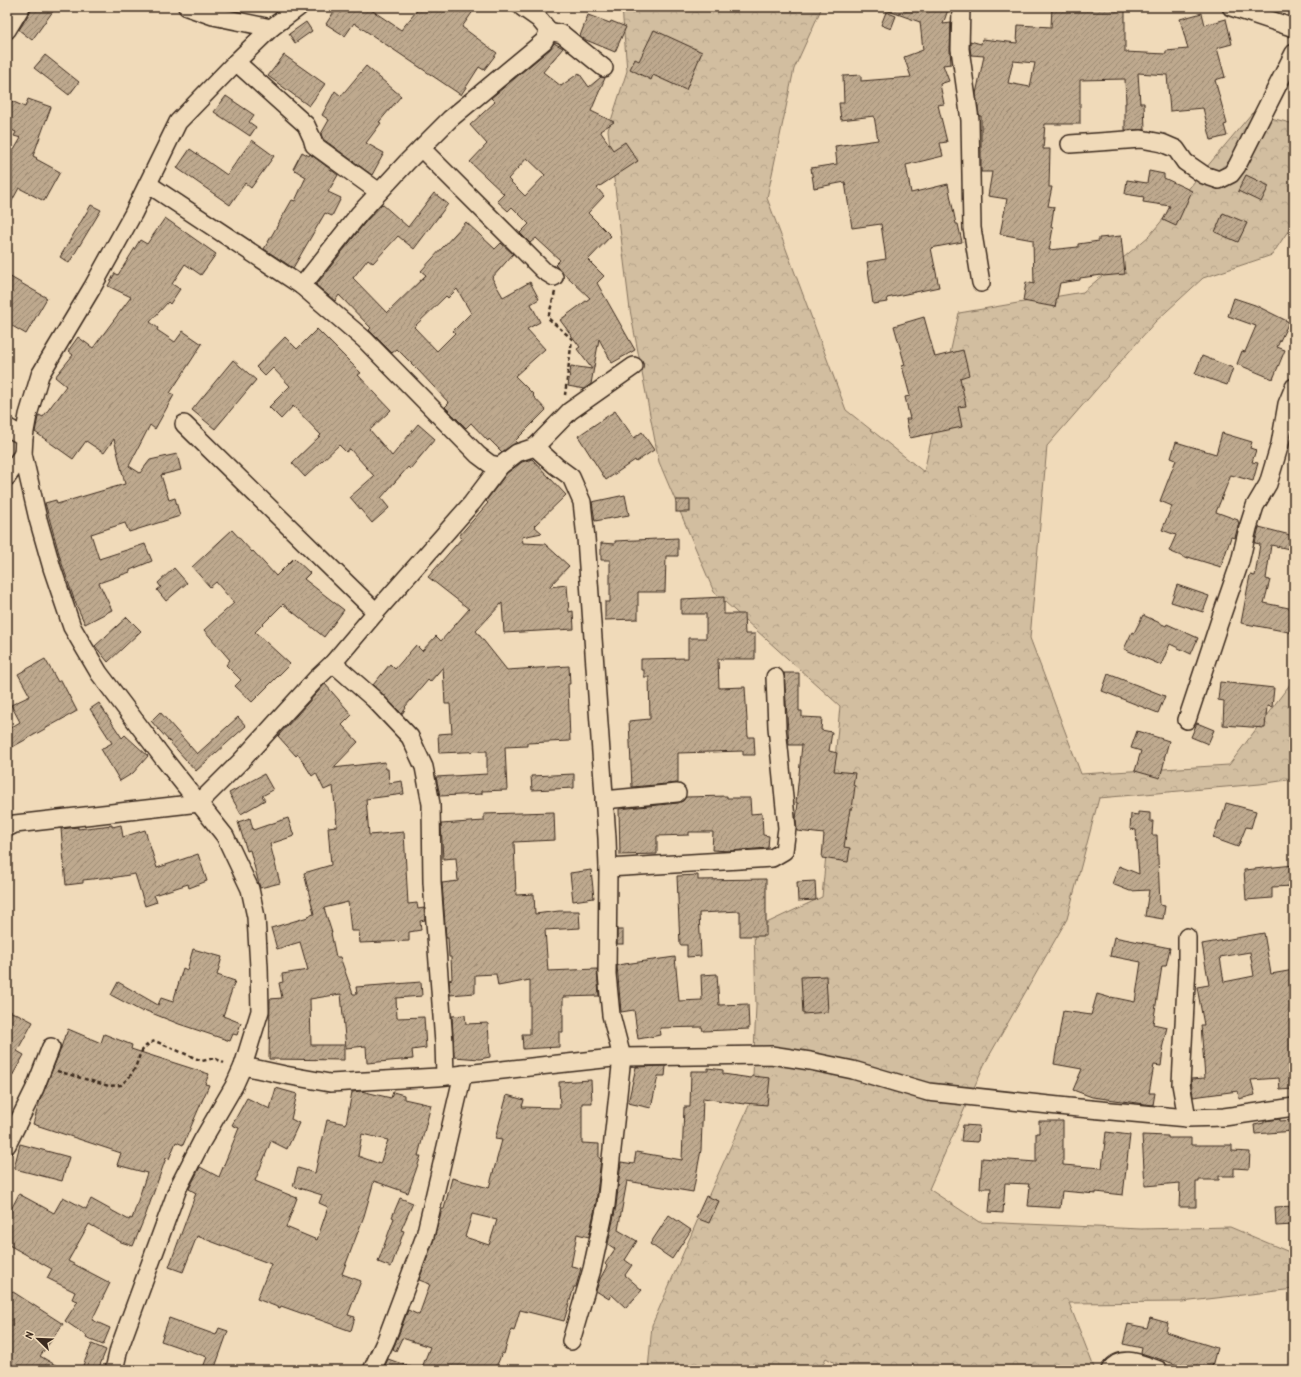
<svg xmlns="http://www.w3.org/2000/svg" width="1301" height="1377" viewBox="0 0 1301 1377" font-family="'Patrick Hand',sans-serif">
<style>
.forest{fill:url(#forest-crowns);stroke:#86745f}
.building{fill:url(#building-hatch);stroke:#3b2a1e;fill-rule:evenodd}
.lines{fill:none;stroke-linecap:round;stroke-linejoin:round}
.minor-casing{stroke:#3b2a1e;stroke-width:20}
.path{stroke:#3b2a1e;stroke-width:2.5;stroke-dasharray:4 3;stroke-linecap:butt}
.minor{stroke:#f0dab9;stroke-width:17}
</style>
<defs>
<pattern id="forest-crowns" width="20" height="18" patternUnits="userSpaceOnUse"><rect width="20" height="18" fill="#d2bea0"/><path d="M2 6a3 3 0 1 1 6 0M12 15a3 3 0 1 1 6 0" fill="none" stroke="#b5a389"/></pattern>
<pattern id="building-hatch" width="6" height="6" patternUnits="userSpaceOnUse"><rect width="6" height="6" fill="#bea98e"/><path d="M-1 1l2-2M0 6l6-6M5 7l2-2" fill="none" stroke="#9c8a73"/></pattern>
</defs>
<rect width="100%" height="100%" fill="#f0dab9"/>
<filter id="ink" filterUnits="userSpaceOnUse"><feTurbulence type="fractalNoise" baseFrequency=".025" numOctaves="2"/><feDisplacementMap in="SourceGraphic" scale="8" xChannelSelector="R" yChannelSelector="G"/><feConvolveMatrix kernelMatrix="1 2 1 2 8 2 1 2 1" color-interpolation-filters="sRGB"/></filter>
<g filter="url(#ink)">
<!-- forest -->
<polygon class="forest" points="622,7 822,7 794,69 767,198 846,410 924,472 959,313 1083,292 1149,236 1252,113 1294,124 1294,222 1272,255 1203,278 1155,322 1047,446 1030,638 1081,774 1229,765 1294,679 1294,779 1260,784 1099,798 1067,919 984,1065 929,1189 979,1222 1141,1229 1230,1227 1294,1254 1294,1289 1182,1302 1069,1303 1095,1370 848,1370 826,1358 820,1370 648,1370 652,1325 698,1219 752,1099 756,1006 754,929 822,897 840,706 714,592 659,462 630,310 608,130 627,71"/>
<!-- building -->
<g class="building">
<polygon points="31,7 56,7 32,40 19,30 30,12"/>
<polygon points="337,7 367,7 401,30 420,7 476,7 462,27 497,53 484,70 479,67 461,95 354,23 345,36 326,24"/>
<polygon points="883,7 949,7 943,24 951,23 950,50 951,64 943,65 949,81 940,84 944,104 938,105 947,142 940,143 943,156 906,165 911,193 948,184 956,224 958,224 962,242 931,248 939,287 887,298 888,302 873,304 867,262 886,259 881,224 852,228 845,182 814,188 811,168 837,164 835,146 878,140 874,116 841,120 839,103 844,103 843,76 861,75 861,81 911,77 904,57 923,50 920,22 883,9"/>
<path d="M1052,7H1125V52L1166,54V51L1188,49L1180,19L1202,13L1205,25L1226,19L1232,44L1217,48L1225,77L1215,80L1227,124L1224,125L1227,136L1211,140L1203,108L1170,111L1167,75L1138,73L1140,103H1144L1145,130H1125V103H1126L1125,79L1080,80V124H1045L1043,149H1050L1049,187H1052L1048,206L1054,207L1051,227L1053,228L1049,250L1078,247V244L1099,241V238L1121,236L1125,274L1103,276L1102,275L1080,278V280L1060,283L1055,307L1023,301L1026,282L1034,284L1033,240L1000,234L1007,199L988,196L992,172H981V116H979L976,94L984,56L971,55L970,48V41L981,44L982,39L1017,43L1018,25L1051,27ZM1013,61L1035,63L1030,87L1008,83Z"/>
<polygon points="886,12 896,16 891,29 881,25"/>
<polygon points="588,15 610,23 611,21 626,27 615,52 586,40 580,36"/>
<polygon points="306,22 312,31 295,43 289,34"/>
<polygon points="654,30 702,52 686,90 653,75 651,80 630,69 635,59 639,61"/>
<path d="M554,43L563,48L543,72L561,86L579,73L589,87L601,77L605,78L591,111L614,122L600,131L613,150L625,142L638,161L597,188L604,196L588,213L611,236L588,260L604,276L597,283L635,350L612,363L599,339L591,384L584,389L568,386L571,366L592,369L577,349L580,347L560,320L590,298L555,265L560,260L536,238L530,243L520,233L529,224L512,207L508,211L497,201L504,194L470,162L487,144L470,125L495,102L491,98L550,49ZM527,158L545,175L525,196L508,179Z"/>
<polygon points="45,55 79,82 69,95 34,68"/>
<polygon points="284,55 325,84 309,106 268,76"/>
<polygon points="366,66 401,96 379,122 381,123 366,143 384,153 372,175 323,139 321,134 329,120 322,115 335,91 341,96"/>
<polygon points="226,96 254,115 249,122 256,127 250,136 214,112"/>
<polygon points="7,99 25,107 28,99 51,107 33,156 37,158 36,159 60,172 44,201 19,188 7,210 7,162 21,138 14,136 16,132 7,128"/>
<polygon points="252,140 274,156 251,188 245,183 230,205 177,168 190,149 227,175"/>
<polygon points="302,152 309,156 310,154 338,175 328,192 341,198 332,216 325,213 293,268 264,249 292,200 295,201 306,177 293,169"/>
<polygon points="1149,171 1164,174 1164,178 1192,191 1176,226 1163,220 1170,206 1143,202 1144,197 1125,194 1127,180 1147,183"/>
<polygon points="1246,175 1269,186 1261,202 1238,191"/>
<path d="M434,193L448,204L414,249L398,236L373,263L368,259L353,278L387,313L426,275L421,271L466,222L495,249L501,243L513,254L492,278L503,297L530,282L539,299L531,304L540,322L527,329L545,349L515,376L534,395L533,396L546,410L515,441L517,442L502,452L489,439L488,441L471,423L466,428L445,407L449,403L418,370L397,349L392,353L369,330L371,328L339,295L335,301L316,285L367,220L382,204L408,227ZM457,289L471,313L453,331L455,333L437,351L414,327L446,296L448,298Z"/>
<polygon points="91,205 101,210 69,263 60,257"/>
<polygon points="1223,213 1247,223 1238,242 1215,232"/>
<polygon points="165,218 216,254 201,275 185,264 172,284 180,289 170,304 168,302 150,322 158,328 157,330 175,342 183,331 202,344 170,393 174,395 155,429 150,425 129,466 140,473 150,460 177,454 181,470 161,475 169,500 175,498 180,516 129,532 125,523 91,534 99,559 145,544 152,561 130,570 130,572 99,583 112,610 85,624 75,602 61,561 45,503 56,500 57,504 125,484 114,439 104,453 86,441 73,459 35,432 38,417 39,415 43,417 66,386 55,377 73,355 68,351 78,337 93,348 131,297 108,286 115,273 118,275 140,240 147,244"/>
<polygon points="7,275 47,298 26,334 7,323"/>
<polygon points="1234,298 1255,305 1289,322 1277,347 1285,350 1273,379 1237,364 1242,351 1245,352 1256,326 1228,316"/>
<polygon points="924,317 935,357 963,350 969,375 960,378 966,406 958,407 962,427 910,438 906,419 910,419 905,397 910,396 902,366 905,365 894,326"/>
<polygon points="317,329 361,373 358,375 391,410 370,430 392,456 418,424 435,439 410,469 408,467 381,498 389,508 372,523 350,497 374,476 350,449 346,452 339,445 305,477 292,463 321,435 293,406 281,419 269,407 290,386 273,368 265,376 256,367 285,337 297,349"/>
<polygon points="1202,356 1233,368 1227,385 1195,374"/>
<polygon points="233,360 256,380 215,429 192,410"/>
<polygon points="615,411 634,438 642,432 654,450 636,462 635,460 606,480 578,436"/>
<polygon points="1222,433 1252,442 1250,448 1256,450 1252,462 1258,463 1253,481 1231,475 1216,512 1238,520 1238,522 1239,522 1235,538 1231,537 1221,567 1188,557 1188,559 1169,551 1176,535 1162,530 1172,506 1160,501 1176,460 1171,458 1176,442 1216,454"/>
<polygon points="532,459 566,495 534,526 542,533 522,537 523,543 545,544 569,566 549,587 567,585 569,612 573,611 574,629 504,633 502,603 476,631 507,670 569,666 570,684 568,684 570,741 527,743 527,746 505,747 507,790 482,791 482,794 440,796 436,777 487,774 487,751 439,753 438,734 452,733 450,704 445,704 443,667 430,682 428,680 405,707 406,708 402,714 373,685 390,664 395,669 416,645 422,651 436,636 441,641 469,609 428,577 462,538 459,536 488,503 486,501 507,473 522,462"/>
<polygon points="625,495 629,515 595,521 592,502"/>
<rect x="676" y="500" width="14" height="12"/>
<polygon points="1259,527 1294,536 1294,550 1271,545 1266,579 1270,580 1264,603 1294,609 1294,633 1241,623 1250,575 1255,576 1260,544 1255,543"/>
<polygon points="232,530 252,552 253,551 276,576 294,558 310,573 304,579 344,610 324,637 283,604 255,632 290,664 252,702 235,686 241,680 226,665 230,660 204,630 234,603 216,582 210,587 192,567"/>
<polygon points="678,538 678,556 666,556 665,592 638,592 638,619 605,620 605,602 610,602 610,560 601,560 601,543 615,544 615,541"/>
<polygon points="174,568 187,583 166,601 157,590 161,587 158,583"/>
<polygon points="1177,585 1209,596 1203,612 1171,602"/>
<polygon points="724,597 724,614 744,614 745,634 755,634 755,659 718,659 719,688 745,687 748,737 754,737 755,755 743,755 743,751 678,753 678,783 632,787 629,721 650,719 649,677 644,677 644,670 641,670 641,659 688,658 688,638 706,638 706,614 681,614 681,599"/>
<polygon points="1143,615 1166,626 1167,624 1198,638 1191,654 1170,644 1161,665 1124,649 1132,632 1134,633"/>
<polygon points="127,617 141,631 108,662 95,646"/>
<polygon points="45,659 58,682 61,680 77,711 7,750 7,730 20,722 11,705 30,696 18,674"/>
<polygon points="784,673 799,673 799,711 802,711 802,717 822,718 821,730 832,732 829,751 837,753 834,771 855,773 853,785 855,786 852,809 850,809 844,847 850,848 848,862 822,858 824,834 797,831 796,819 798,803 796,803 802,745 789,745"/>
<polygon points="1108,674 1165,696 1158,713 1102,691"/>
<polygon points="1220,682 1274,688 1272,707 1267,706 1265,728 1223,725 1224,701 1218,700"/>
<polygon points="325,684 352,715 342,725 358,742 333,768 385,762 386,769 388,769 389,783 402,781 404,794 366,799 369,835 404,832 408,904 417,903 418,909 424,908 425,920 420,921 421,930 409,932 409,941 360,943 359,931 351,931 348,902 324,908 332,933 331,933 336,957 340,957 353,994 357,994 356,987 421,982 422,996 396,998 397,1018 424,1017 426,1048 412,1050 413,1059 367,1063 366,1046 346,1048 341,994 310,999 311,1045 344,1045 344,1060 269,1059 270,999 282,998 279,983 283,982 282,974 308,970 300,942 277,949 271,928 308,917 308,916 314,914 304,873 331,865 328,827 337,826 333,786 324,790 316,773 312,776 298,754 296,756 278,736"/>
<polygon points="99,703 122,738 125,735 148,756 133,773 120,781 101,749 112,743 90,709"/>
<polygon points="160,712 197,754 238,717 246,726 196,771 151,721"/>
<polygon points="1197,723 1214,730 1208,744 1191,737"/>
<polygon points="1137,731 1169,741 1164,759 1165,759 1160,778 1135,771 1141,751 1131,748"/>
<polygon points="264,774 273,790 262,796 265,800 241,814 229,793"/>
<polygon points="574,774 574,788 532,790 531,776"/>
<polygon points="727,796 727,798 750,798 751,814 762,813 763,835 769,836 768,848 730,851 712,850 713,832 689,832 689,835 657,836 657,854 620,855 619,809 678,803 683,801 686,797"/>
<polygon points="1226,803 1256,811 1251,828 1246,827 1238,847 1213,838 1219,821 1221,821"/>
<polygon points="554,812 555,840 514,842 516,895 534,894 535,914 559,911 579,911 580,928 545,930 548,971 597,969 599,996 563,997 563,1032 559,1032 559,1047 523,1049 522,1034 530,1034 530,980 498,986 496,974 475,975 475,993 450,995 449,980 452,979 451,957 449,957 448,938 446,938 442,883 458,881 456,858 443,859 441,824 484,821 484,814"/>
<polygon points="1138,812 1150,813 1150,821 1153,821 1152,835 1157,835 1160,905 1165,906 1163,919 1145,916 1149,890 1130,891 1112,884 1119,866 1139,874 1136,830 1130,829 1131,814 1138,815"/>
<polygon points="250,818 253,830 288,818 294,836 270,844 280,883 260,888 250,850 247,851 238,822"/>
<polygon points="112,825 112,827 121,825 123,837 145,830 157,868 198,854 207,881 189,888 188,884 154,895 157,902 145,906 135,874 111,878 111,877 83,880 83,883 66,885 61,829 78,827 78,829"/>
<polygon points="1294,865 1294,886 1272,887 1272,898 1246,900 1244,870"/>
<polygon points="591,870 594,898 573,901 570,873"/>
<polygon points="698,875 698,880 766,879 766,936 740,936 740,911 699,913 701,956 687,957 687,945 680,945 677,876"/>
<polygon points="815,881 816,900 798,901 797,882"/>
<rect x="617" y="930" width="6" height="14"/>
<path d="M1264,933L1271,974L1294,970V1089L1280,1090L1279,1078L1251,1080L1255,1095L1239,1099L1238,1091L1193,1097L1191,1079L1205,1078L1201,1025H1204L1197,987L1209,985L1202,944ZM1250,952L1254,976L1224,982L1220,957Z"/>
<polygon points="1114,937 1170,948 1166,966 1162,966 1153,1024 1167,1027 1162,1049 1163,1050 1161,1066 1154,1065 1149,1093 1155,1093 1153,1105 1092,1097 1073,1090 1082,1069 1054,1064 1063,1011 1091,1015 1097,994 1111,998 1111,997 1135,1002 1141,962 1110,956"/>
<polygon points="193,949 222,957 217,975 235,981 223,1016 241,1023 237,1035 233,1034 230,1041 179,1024 144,1010 143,1012 111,995 118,982 158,1005 161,998 173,1002 183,968 187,970"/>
<polygon points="675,957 679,1001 702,1000 701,975 717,974 719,1005 748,1004 749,1029 703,1031 702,1027 660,1028 661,1035 638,1039 634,1010 621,1012 617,965"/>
<polygon points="826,976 828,1012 803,1014 801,977"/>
<polygon points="7,1010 16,1014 16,1013 33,1022 17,1051 24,1055 7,1085"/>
<polygon points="465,1015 466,1024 488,1023 490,1057 480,1059 454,1057 452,1016"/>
<polygon points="68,1029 101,1043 104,1034 132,1045 131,1049 209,1074 205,1084 209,1085 183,1145 176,1142 169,1159 166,1158 146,1214 133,1246 121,1242 89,1224 68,1261 110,1283 92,1320 110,1328 103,1345 86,1338 87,1336 65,1321 78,1301 72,1299 75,1292 47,1278 52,1269 7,1244 7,1217 19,1194 54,1213 63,1197 86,1209 91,1199 129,1220 130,1218 132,1219 147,1173 117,1165 121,1153 33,1124 40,1100 60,1051 65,1035 66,1035"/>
<polygon points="666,1066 665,1076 658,1076 651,1108 628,1103 636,1067"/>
<polygon points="708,1068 723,1070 723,1074 751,1078 752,1076 770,1078 767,1105 744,1103 744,1104 703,1098 701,1150 693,1192 627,1181 618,1230 637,1241 625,1260 632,1265 625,1275 642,1290 626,1308 611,1294 609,1299 596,1291 600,1279 607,1266 605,1264 615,1249 608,1244 616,1206 621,1162 634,1164 636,1152 682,1160 684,1107 690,1107 691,1071 708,1071"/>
<path d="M591,1080L592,1103H582V1143L599,1144V1158L601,1159L596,1203L589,1237L577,1234L571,1266L581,1268L576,1287H574L564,1321L520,1310L514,1331L511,1330L504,1354L502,1353L495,1370H421L430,1347L402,1338L396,1351L393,1349L408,1310L419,1315L430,1284L419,1280L434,1239L442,1209H444L452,1178L489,1188L502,1140L495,1139L507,1095L524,1100L522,1107L560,1108L559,1082ZM472,1214L497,1220L489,1245L465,1237Z"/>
<path d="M276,1088L297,1094L291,1119L299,1123L287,1149L271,1141L255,1181L297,1198L286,1227L317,1240L328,1207L319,1203L322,1195L293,1186L298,1168L315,1173L327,1120L346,1124L352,1092L361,1091L391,1098L393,1092L404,1095V1099L431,1105L418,1156H421L408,1193L374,1181L364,1216L342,1274L361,1281L348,1315L355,1317L351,1331L281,1306L280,1308L257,1299L271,1264L197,1236L183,1272L169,1267L196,1193L189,1189L200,1167L219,1177L239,1128L232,1125L247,1098L270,1109ZM362,1134L388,1140L380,1164L358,1156Z"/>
<polygon points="1280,1119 1280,1121 1294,1120 1294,1131 1255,1134 1254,1125 1264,1123 1264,1121"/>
<polygon points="1039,1121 1063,1121 1063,1165 1102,1168 1106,1132 1130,1135 1123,1195 1096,1192 1096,1194 1062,1191 1060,1208 1028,1206 1030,1187 1028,1187 1029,1184 1005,1183 1003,1213 989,1212 991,1188 980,1188 982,1158 1036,1162 1036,1133 1039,1133"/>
<polygon points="963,1125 979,1126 978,1142 961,1141"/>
<polygon points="1142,1135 1168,1136 1168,1138 1191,1138 1191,1145 1232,1145 1232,1151 1250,1152 1249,1169 1234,1168 1234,1176 1219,1176 1219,1180 1199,1180 1199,1182 1196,1182 1196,1207 1179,1207 1180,1183 1145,1186"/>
<polygon points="20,1144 69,1157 62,1181 15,1169 15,1164"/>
<polygon points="706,1196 719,1201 709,1223 696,1218"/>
<polygon points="400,1198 413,1203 401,1230 404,1231 391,1267 378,1262 394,1218 392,1217"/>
<polygon points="1294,1206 1294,1225 1276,1226 1275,1207"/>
<polygon points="669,1215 691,1230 672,1259 650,1244"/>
<polygon points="7,1288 63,1324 40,1356 64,1370 7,1370"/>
<polygon points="169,1318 216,1335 219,1328 228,1331 214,1370 202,1370 207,1357 161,1341"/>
<polygon points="1150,1318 1168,1323 1166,1332 1217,1348 1211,1370 1193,1370 1141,1353 1142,1348 1123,1344 1128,1324 1147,1328"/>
<polygon points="92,1344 106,1350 98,1370 81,1370"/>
<polygon points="388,1359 416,1369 416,1370 383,1370"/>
</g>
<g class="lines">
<!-- minor casing -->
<g class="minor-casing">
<g id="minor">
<polyline points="187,7 213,16 271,28"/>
<polyline points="961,7 960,49 970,120 972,228 981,283"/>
<polyline points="1231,7 1294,28"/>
<polyline points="7,30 21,7"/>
<polyline points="549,31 562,34 604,68"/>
<polyline points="236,62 306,125 312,138 314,145 379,192"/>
<polyline points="1070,144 1141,139 1162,143 1176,149 1185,162 1204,175 1219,180 1231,174 1237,166 1294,53"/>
<polyline points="421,148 544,271 554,277"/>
<polyline points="148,184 302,286 365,340 478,455 490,464 500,466 517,453 535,447 556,466 571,477 582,502 586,538 607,838 608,868 607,974 611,1015 622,1057 606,1205 592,1269 571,1341"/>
<polyline points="302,286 359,214 407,162 450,119 544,41 549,31 539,19 522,7"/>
<polyline points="184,424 376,612"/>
<polyline points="7,427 24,437"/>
<polyline points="535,447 570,411 634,366"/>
<polyline points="7,477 23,454"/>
<polyline points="333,663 374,699 410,737 424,767 431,804 432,882 444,1043 445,1076"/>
<polyline points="1187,720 1219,623 1240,562 1248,528 1255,506 1268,484 1280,444 1287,404 1294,387"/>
<polyline points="604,800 677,793"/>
<polyline points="7,828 15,824 199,803 241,761 316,679 333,663 376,612 472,503 500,466"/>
<polyline points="608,868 772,858 784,851 787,828 777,727 775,677"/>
<polyline points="1187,937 1187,965 1181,1084 1187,1118"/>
<polyline points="243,1066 285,1075 330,1083 438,1077 622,1057 771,1055 810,1061 853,1070 928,1092 1068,1107 1187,1118 1224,1117 1294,1107"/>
<polyline points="7,1145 35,1088 51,1047"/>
<polyline points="114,1370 119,1349 178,1188 202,1141 234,1086 243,1066 260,1011 259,967 256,917 250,889 225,836 164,759 99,673 72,627 52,568 38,519 23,454 24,437 28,415 40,375 92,288 133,214 178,122 236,62 271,28 299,7"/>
<polyline points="372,1370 386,1340 425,1236 463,1074"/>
<path d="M1110,1370C1122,1353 1143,1365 1159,1370"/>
</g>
</g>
<!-- path -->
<g class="path">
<polyline points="555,292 548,318 572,339 565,395"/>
<path d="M57,1071L109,1086L121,1085C124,1082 128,1079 130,1076C141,1062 136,1048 155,1041L202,1061L214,1058L224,1063"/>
</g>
<!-- minor -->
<use href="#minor" class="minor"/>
</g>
</g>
<!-- margin -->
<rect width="1301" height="1377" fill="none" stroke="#f0dab9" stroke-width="24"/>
<rect x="12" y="12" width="1277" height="1353" fill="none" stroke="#3b2a1e" stroke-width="1.5" filter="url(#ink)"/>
<!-- north arrow -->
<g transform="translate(38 1339) rotate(293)" stroke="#f0dab9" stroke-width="3" paint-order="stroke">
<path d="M0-3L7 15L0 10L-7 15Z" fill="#3b2a1e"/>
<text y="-6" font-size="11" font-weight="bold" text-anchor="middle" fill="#3b2a1e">N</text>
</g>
</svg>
